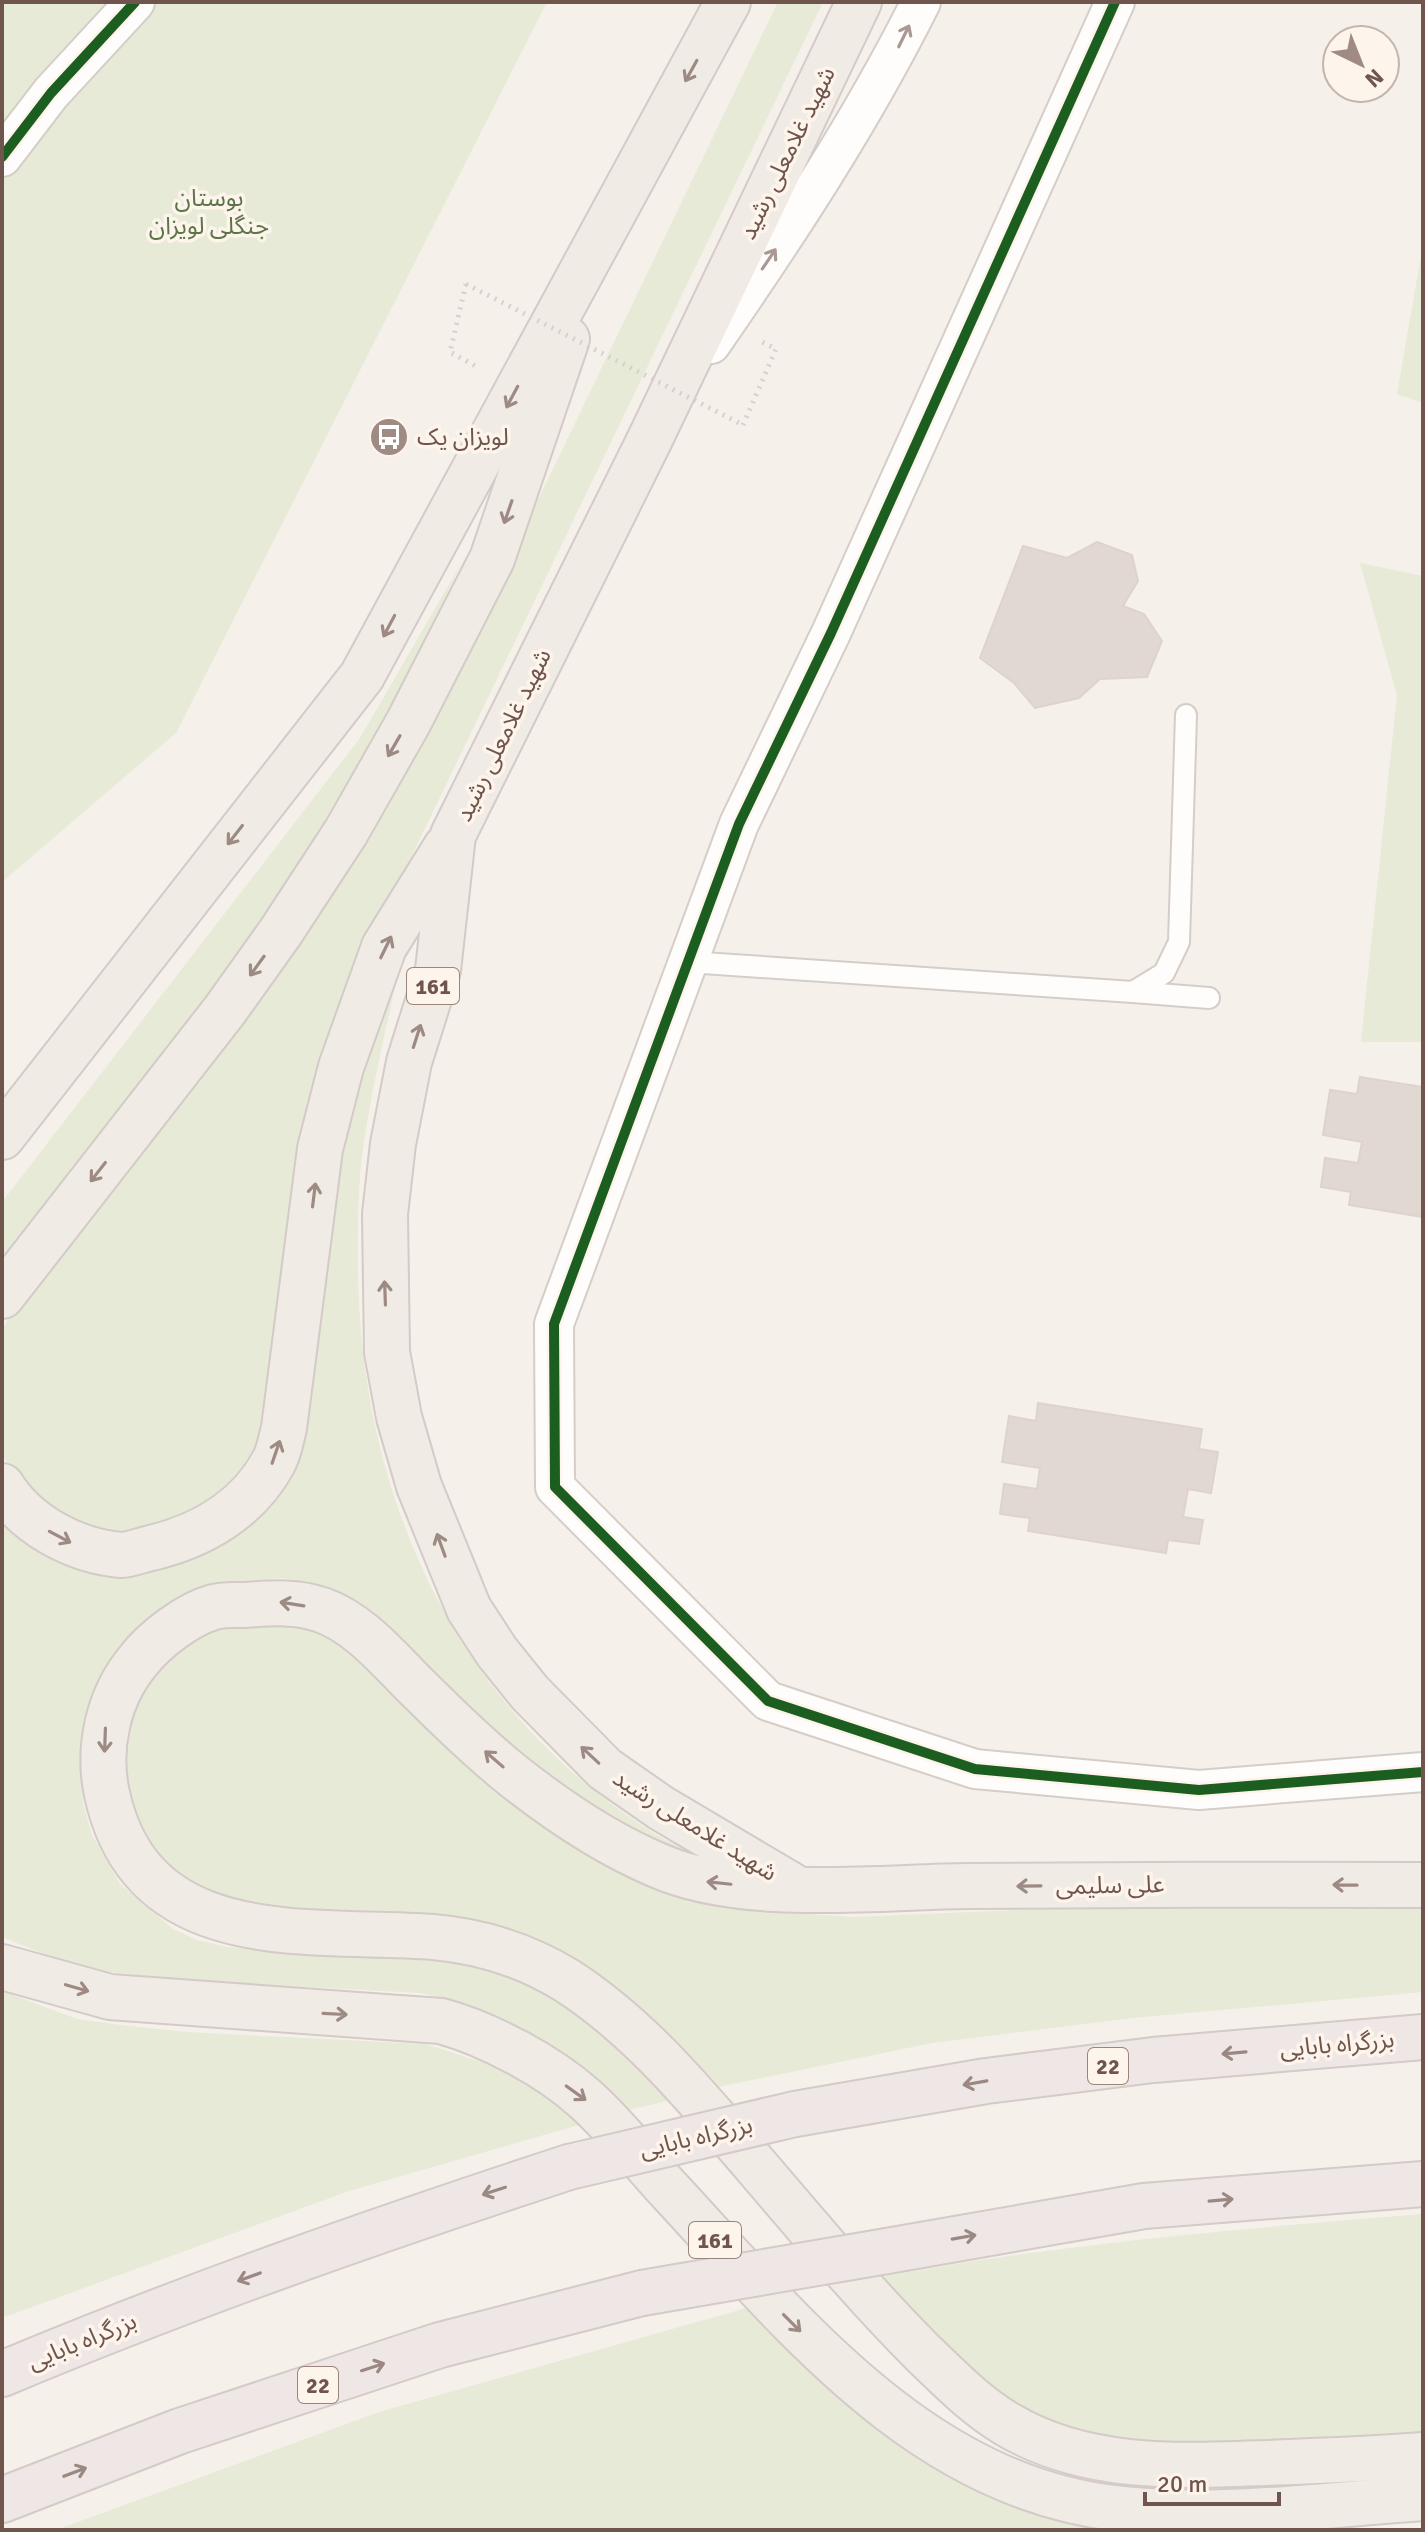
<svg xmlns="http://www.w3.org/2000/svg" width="1425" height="2532" viewBox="0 0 1425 2532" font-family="Signika,'Noto Sans Arabic',sans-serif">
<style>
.green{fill:#e6ead6}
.building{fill:#e2d8d2;stroke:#ded2cd;stroke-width:2}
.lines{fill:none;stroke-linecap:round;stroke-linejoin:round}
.lane-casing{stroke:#d5cdc8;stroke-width:24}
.street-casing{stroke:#d5cdc8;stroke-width:42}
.primary-casing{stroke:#d4cac7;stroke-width:48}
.highway-casing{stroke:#d4cac7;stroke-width:48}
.path{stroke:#d9d0ce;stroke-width:5;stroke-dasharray:2 6;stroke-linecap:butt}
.lane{stroke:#fefdfc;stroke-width:20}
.street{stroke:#fefdfc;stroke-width:38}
.primary{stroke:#f1ebe6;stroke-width:44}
.highway{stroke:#efe7e5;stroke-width:44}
.highway-bridge-casing{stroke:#d4cac7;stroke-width:48;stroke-linecap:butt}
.path-bridge{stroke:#d9d0ce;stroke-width:5;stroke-dasharray:2 6;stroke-linecap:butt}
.highway-bridge{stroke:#efe7e5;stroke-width:44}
.cycleway-casing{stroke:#fdf4ec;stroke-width:15}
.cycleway{stroke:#1b5e20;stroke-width:10}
.oneway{stroke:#a99893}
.oneway2{stroke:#9d8a83}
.oneway3{stroke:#9c8882}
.labels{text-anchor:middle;stroke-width:7;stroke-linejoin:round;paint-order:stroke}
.shield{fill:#fdf4ec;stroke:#9a857d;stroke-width:2}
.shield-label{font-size:22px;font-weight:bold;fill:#70554d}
.street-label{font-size:24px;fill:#70554d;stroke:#fdf4ec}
.park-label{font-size:24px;fill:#5c7547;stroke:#fdf4ec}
.poi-label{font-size:24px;fill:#70554d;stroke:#fdf4ec;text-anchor:start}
</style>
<rect width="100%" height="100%" fill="#f6f0ea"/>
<!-- green -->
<g class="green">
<polygon points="2,2 547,2 176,733 2,882"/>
<polygon points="778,2 823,2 337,1011 307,1103 290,1227 270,1415 245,1475 218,1501 154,1530 122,1532 93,1528 60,1515 13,1473 2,1454 2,1330 20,1299 292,954 375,827 419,747"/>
<polygon points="1423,244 1423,403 1397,394"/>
<polygon points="462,562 383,726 281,902 2,1263 2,1202 360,738"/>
<polygon points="1360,563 1423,576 1423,1042 1361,1042 1397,695"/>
<path d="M402,953C389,1018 372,1084 363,1149C358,1184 358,1222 358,1258C357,1491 454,1708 655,1834C673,1845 696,1853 715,1862L654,1843L593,1809L516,1753L380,1621L311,1585L283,1578L213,1584L168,1608L86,1720L81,1761L83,1803L92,1835L120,1884L173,1929L197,1940L227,1947C349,1954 486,1941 589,2021C619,2045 646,2073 675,2099L620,2112C562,2044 508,2012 421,1993L193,1981L81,1969L2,1937V1519L153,1568L184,1562L216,1549L250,1522L303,1442L312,1400L315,1337L337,1166L358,1075Z"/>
<polygon points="293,1623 330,1637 384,1683 690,1894 744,1910 853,1917 1131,1905 1423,1903 1423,1992 1132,2018 932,2043 708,2089 662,2034 600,1977 512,1929 397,1911 249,1908 170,1875 124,1804 124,1726 155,1672 175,1651 220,1626"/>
<polygon points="2,1991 77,2019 121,2025 187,2032 425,2044 501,2068 554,2100 579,2125 349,2191 2,2318"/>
<path d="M1423,2214V2432C1264,2444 1090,2479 957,2365C926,2339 900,2307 871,2279C1054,2244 1238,2229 1423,2214Z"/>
<polygon points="750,2307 814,2370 1131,2530 56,2530 379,2412"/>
</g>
<!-- building -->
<g class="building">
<polygon points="1097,542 1132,555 1138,581 1123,606 1144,614 1162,641 1147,677 1100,679 1079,698 1035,708 1014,683 980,658 1023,546 1067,558"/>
<polygon points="1360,1077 1423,1087 1423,1217 1349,1205 1351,1192 1321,1187 1325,1158 1358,1163 1362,1142 1323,1135 1330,1090 1357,1094"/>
<polygon points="1038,1403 1202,1429 1199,1449 1218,1452 1211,1493 1188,1489 1183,1517 1203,1520 1199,1544 1168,1540 1166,1553 1028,1531 1030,1518 1000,1514 1004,1484 1037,1489 1040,1468 1002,1462 1009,1416 1036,1421"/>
</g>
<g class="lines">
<!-- lane casing -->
<g class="lane-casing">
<g id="lane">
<polyline points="688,962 1133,992 1164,973 1179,942 1186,715"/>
<polyline points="1133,992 1209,998"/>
</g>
</g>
<!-- street casing -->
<g class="street-casing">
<g id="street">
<polyline points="1115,2 831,633 739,824 554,1324 555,1487 768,1701 975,1769 1199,1790 1423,1772"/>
<polyline points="2,157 51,93 135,2"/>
<path d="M711,344C787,234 861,122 921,2"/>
</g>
</g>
<!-- primary casing -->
<g class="primary-casing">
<g id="primary">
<polyline points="2,1137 362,676 728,2"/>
<polyline points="2,1296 225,1010 280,933 346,832 408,723 492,559 567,339"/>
<path d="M2,1486C26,1525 75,1551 121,1555C130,1555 141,1550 151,1548C201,1536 247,1510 273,1463C279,1453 281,1439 284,1428L320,1149L341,1067L384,947L446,847"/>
<polyline points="791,1885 661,1808 605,1769 530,1693 497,1652 469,1609 419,1486 399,1417 387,1352 385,1214 393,1144 409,1062 438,970 453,835 649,441 859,2"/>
<path d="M1423,1885C1271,1884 1120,1885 968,1886C875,1887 742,1903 657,1865C605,1843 555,1809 511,1774C479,1748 448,1718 419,1689C390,1661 361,1624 322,1610C297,1601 272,1603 245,1605C235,1605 224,1604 214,1607C188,1614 154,1640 138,1661C108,1697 97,1748 107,1794C142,1955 308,1928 433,1937C480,1941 525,1955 566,1980C641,2028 698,2099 756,2166C810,2229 864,2294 923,2353C949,2378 975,2405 1007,2424C1085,2471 1178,2466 1266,2463C1319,2461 1371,2459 1423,2455"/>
<path d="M2,1967L110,1997L441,2021C488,2034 547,2065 584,2098C615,2125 641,2160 670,2191C795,2326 924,2489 1122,2509C1221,2519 1324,2505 1423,2498"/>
</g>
</g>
<!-- highway casing -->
<g class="highway-casing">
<g id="highway">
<polyline points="795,2114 986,2081 1153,2060 1423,2037"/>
<polyline points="887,2251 1144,2206 1423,2184"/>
<path d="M2,2374C188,2296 377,2230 569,2167"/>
<polyline points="2,2500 180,2431 440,2345 642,2293"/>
</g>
</g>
<!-- path -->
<g class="path">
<polyline points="466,284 450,352 479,368"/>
<polyline points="743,425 776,349 762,342"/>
</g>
<!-- lane -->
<use href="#lane" class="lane"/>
<!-- street -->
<use href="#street" class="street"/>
<!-- primary -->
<use href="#primary" class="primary"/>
<!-- highway -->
<use href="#highway" class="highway"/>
<!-- highway-bridge casing -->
<g class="highway-bridge-casing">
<g id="highway-bridge">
<polyline points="569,2167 795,2114"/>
<polyline points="642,2293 887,2251"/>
</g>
</g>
<!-- path-bridge -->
<polyline class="path-bridge" points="466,284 743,425"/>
<!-- highway-bridge -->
<use href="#highway-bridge" class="highway-bridge"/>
<!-- cycleway casing -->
<g class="cycleway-casing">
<g id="cycleway">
<polyline points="1115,2 831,633 739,824 554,1324 555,1487 768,1701 975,1769 1199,1790 1423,1772"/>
<polyline points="2,157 51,93 135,2"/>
</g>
</g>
<!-- cycleway -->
<use href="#cycleway" class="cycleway"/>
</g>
<!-- one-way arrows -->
<defs><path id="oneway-shaft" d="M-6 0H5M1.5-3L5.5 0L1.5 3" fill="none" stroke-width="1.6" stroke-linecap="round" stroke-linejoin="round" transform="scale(2)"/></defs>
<g class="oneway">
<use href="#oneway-shaft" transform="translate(904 36) rotate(-64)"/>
<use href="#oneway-shaft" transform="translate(769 259) rotate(-56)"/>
</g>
<g class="oneway2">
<use href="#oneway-shaft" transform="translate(691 71) rotate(119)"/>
<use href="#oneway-shaft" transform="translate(512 397) rotate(118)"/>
<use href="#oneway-shaft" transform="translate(508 512) rotate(109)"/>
<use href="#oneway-shaft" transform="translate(389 626) rotate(118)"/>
<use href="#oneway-shaft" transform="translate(394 746) rotate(120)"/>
<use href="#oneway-shaft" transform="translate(235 835) rotate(128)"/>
<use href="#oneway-shaft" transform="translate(386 947) rotate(-64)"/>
<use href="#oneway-shaft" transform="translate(257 966) rotate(126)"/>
<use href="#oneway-shaft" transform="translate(417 1036) rotate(-72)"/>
<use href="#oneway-shaft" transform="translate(98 1172) rotate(128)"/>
<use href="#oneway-shaft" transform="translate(314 1195) rotate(-83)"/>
<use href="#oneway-shaft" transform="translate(385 1293) rotate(-92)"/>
<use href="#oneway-shaft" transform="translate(276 1452) rotate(-71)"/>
<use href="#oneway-shaft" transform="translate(60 1537) rotate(28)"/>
<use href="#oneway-shaft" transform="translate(441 1545) rotate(-110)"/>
<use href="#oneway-shaft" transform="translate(292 1604) rotate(-171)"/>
<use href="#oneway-shaft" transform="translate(105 1740) rotate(92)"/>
<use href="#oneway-shaft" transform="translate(590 1755) rotate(-137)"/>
<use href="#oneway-shaft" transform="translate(494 1759) rotate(-139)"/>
<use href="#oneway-shaft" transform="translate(719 1883) rotate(-174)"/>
<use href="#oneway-shaft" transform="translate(1345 1885) rotate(-179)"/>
<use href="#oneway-shaft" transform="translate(1029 1886) rotate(179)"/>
<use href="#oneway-shaft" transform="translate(77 1988) rotate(16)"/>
<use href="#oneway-shaft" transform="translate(335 2014) rotate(3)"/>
<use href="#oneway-shaft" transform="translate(576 2093) rotate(36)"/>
<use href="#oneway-shaft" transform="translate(792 2323) rotate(45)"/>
</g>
<g class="oneway3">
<use href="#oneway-shaft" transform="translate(1234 2053) rotate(175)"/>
<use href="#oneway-shaft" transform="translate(975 2083) rotate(170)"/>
<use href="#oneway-shaft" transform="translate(494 2191) rotate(162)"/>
<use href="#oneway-shaft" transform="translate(1221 2200) rotate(-5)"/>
<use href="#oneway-shaft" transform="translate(964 2237) rotate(-10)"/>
<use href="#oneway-shaft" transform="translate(249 2277) rotate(160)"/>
<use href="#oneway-shaft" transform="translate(373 2367) rotate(-18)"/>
<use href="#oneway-shaft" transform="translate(75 2472) rotate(-21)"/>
</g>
<!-- icons -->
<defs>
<g id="bus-disc" transform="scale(2)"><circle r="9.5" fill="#9f8b84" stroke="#fdf4ec"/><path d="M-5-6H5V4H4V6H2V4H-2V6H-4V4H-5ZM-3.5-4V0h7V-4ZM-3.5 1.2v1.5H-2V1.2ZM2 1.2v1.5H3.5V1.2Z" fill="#fff"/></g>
</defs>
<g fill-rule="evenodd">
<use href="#bus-disc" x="389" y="437"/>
</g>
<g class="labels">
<!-- shield labels -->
<g class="shield">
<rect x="407" y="968" width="52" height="36" rx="6"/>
<rect x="1088" y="2048" width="40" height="36" rx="6"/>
<rect x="689" y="2222" width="52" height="36" rx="6"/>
<rect x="298" y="2367" width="40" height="36" rx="6"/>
</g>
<g class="shield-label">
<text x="433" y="994">161</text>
<text x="1108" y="2074">22</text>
<text x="715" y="2248">161</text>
<text x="318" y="2393">22</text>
</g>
<!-- street labels -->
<g class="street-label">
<text transform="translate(787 153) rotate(-64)" y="8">شهید غلامعلی رشید</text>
<text transform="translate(503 735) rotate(-64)" y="8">شهید غلامعلی رشید</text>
<text transform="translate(695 1825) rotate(32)" y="8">شهید غلامعلی رشید</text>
<text transform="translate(1110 1885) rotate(-1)" y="8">علی سلیمی</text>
<text transform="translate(1337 2044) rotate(-5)" y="8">بزرگراه بابایی</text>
<text transform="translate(696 2137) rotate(-13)" y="8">بزرگراه بابایی</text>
<text transform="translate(82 2341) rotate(-22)" y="8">بزرگراه بابایی</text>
</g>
<!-- park labels -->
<g class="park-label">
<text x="209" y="206">بوستان<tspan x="209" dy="28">جنگلی لویزان</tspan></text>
</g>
<!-- poi labels -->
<g class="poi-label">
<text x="417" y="445">لویزان یک</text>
</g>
</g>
<!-- border -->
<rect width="1425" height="2532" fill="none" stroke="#70554d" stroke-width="8"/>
<!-- north arrow -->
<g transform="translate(1361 64) rotate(137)"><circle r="38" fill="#fdf4ec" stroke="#c5b4ac" stroke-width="2"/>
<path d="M0-6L14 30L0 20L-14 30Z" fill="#9f8b84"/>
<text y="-12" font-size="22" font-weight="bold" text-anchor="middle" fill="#70554d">N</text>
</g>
<!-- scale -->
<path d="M1145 2492v12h134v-12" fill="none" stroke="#70554d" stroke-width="4"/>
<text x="1157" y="2492" font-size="24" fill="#70554d" stroke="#fdf4ec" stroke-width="6" paint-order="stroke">20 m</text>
</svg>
